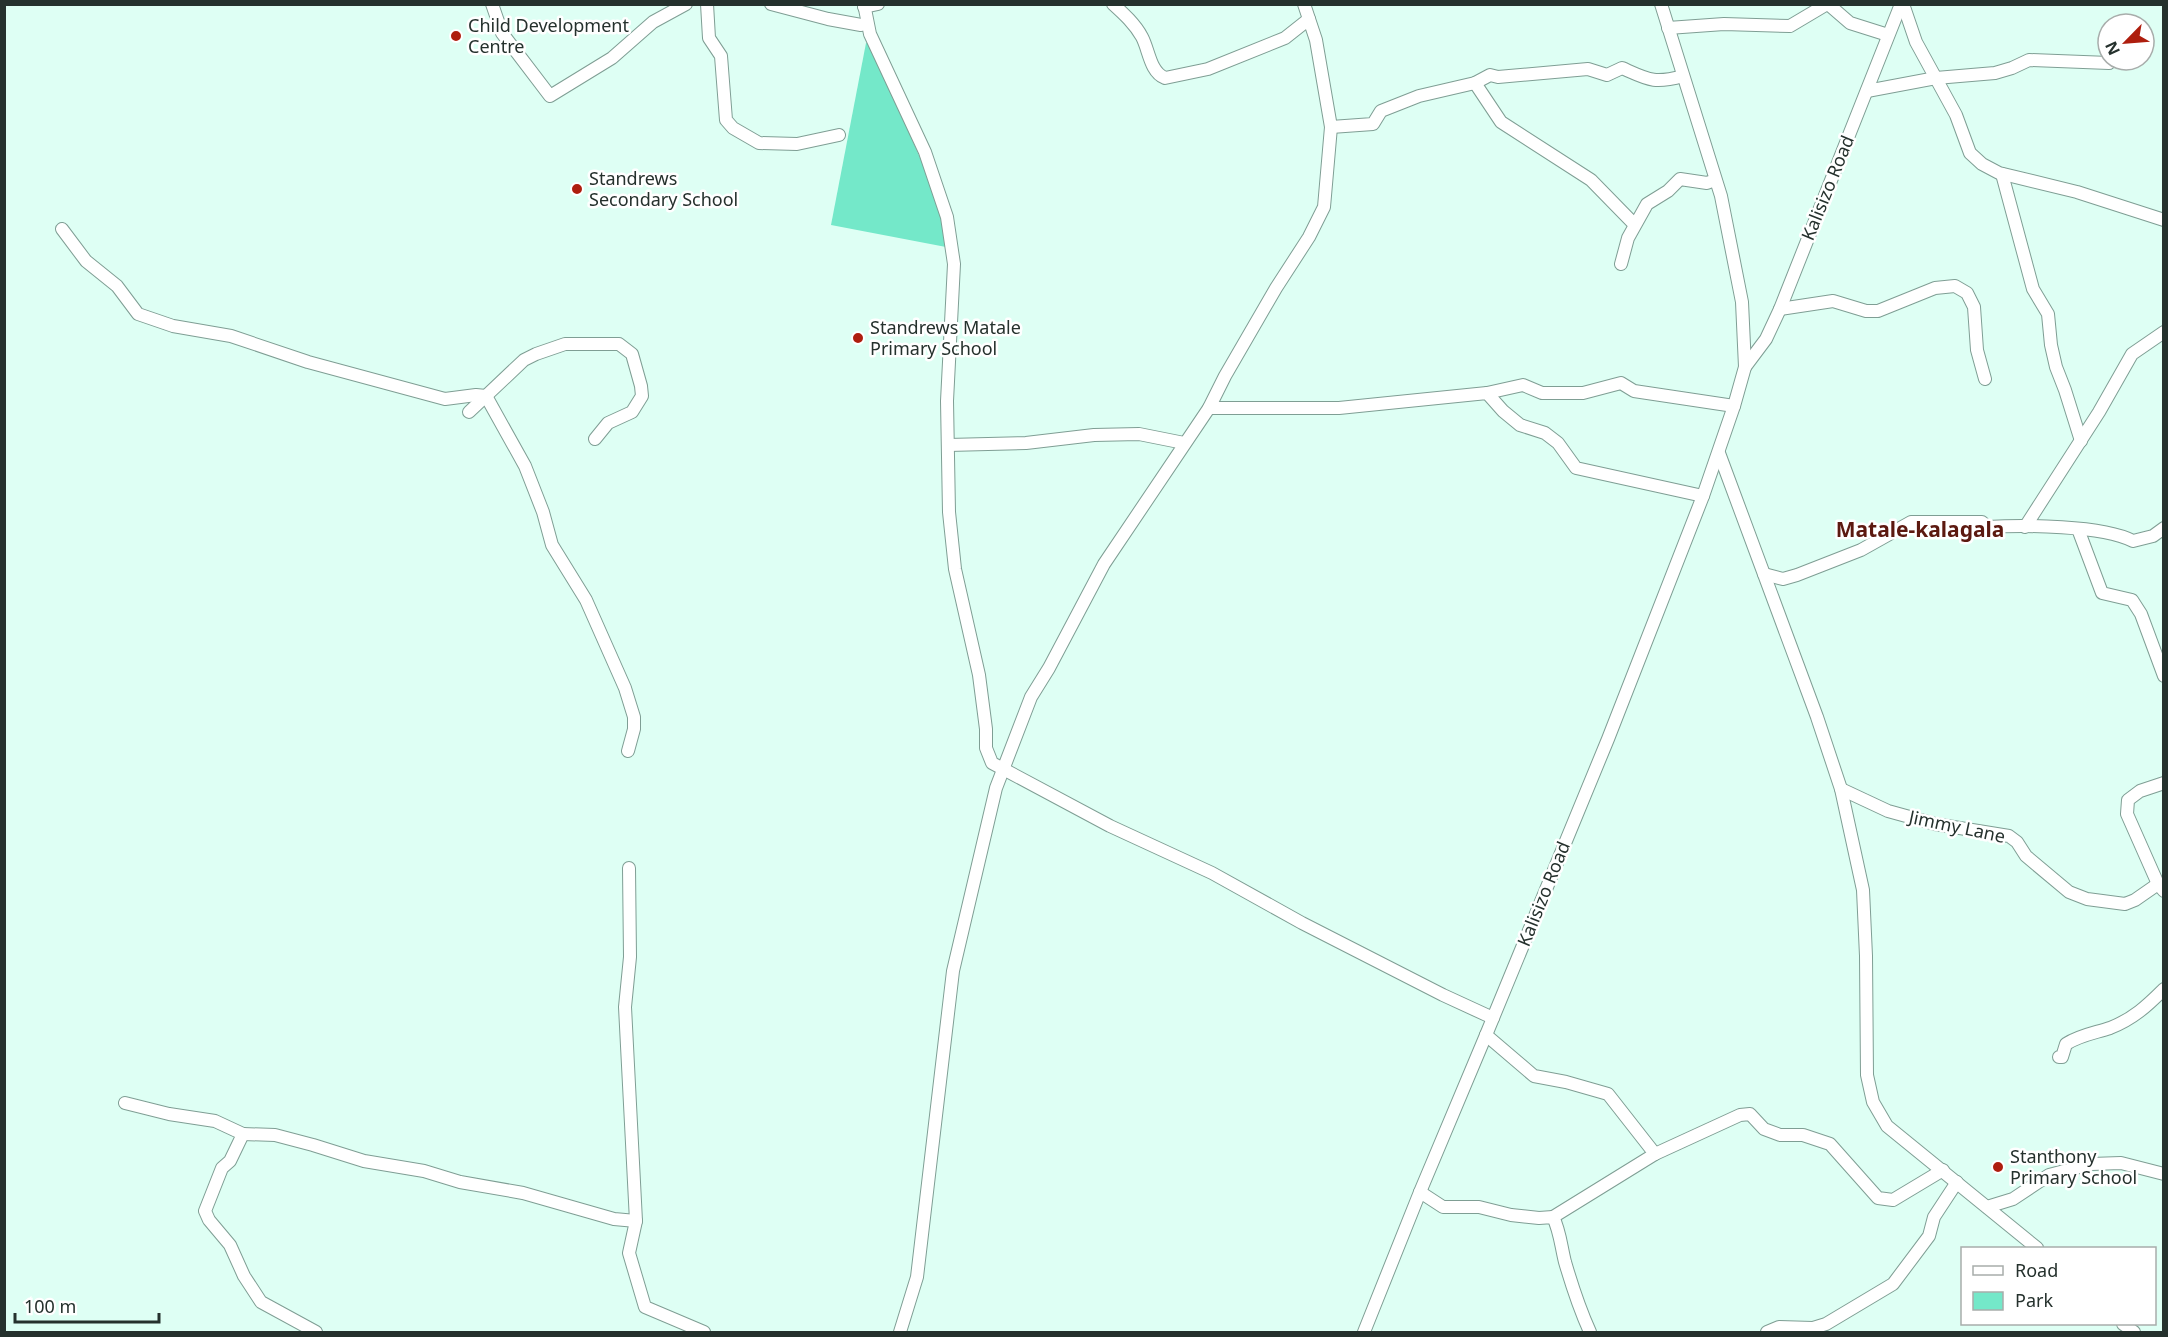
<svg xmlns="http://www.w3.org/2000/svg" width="2168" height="1337" viewBox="0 0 2168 1337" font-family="'Noto Sans',sans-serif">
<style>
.green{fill:#74e8c9}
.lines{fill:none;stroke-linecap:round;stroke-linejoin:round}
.minor-casing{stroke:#7f9e94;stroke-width:14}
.minor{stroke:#fff;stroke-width:12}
.poi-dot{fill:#ae1e0e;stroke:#fff;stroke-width:2}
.labels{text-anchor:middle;stroke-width:5;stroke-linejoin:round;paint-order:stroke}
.poi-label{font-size:18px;fill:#25312d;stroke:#fff;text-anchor:start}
.street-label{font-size:18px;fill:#25312d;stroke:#fff}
.quarter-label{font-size:21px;font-weight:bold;fill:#5c1910;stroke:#fff}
</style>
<rect width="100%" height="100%" fill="#defff4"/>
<!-- green -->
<polygon class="green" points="866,43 871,44 933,188 944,221 946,247 831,225"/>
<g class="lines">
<!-- minor casing -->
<g class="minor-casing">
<g id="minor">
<polyline points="492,4 502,33 550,96 612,58 653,22 686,4"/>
<polyline points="707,4 709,38 721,56 726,120 733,128 759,143 797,144 839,135"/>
<polyline points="771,4 828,19 861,25"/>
<polyline points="864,4 870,34 925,152 947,217 954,264 947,401 949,512 955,569 979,675 986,729 986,748 992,763 1110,826 1212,873 1302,923 1443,995 1493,1018"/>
<path d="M1113,4C1124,14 1135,24 1142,37C1149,50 1150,72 1165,78L1208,69L1285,38L1309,19"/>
<polyline points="1828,4 1850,23 1888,35"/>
<polyline points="1903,4 1916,42 1956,115 1970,153 1982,164 1999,173 2077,192 2164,220"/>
<polyline points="864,7 878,4"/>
<polyline points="1668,28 1724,24 1790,26 1827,4"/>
<polyline points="1475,83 1501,122 1591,180 1634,224"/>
<polyline points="1867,91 1936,78 1995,73 2012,68 2029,60 2109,63"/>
<path d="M1331,127L1373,124L1381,111L1419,96L1475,83L1490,75L1498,77L1588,69L1607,75L1622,68C1649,80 1654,84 1683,76"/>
<polyline points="2002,174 2033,289 2048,314 2051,345 2056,367 2065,390 2081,441"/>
<polyline points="62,229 86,261 117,286 138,314 173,326 231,336 308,362 445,399 476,395 486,396 525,466 543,512 552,545 586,600 625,688 634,717 634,729 628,751"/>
<polyline points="1621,264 1628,238 1647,204 1668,191 1680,179 1707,183 1715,180"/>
<polyline points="1780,309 1833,301 1866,311 1878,311 1935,288 1955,286 1967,293 1974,307 1977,350 1985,379"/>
<polyline points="1745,367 1766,339 1780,309 1901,4"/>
<polyline points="1487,393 1523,385 1542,393 1583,393 1621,383 1634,391 1734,406"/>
<polyline points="1209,408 1339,408 1487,393 1503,411 1520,425 1545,433 1558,443 1576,468 1703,496"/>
<polyline points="469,412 524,360 536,354 565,344 619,344 632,354 641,386 642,396 632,412 608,423 595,439"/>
<polyline points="948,445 1026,443 1094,435 1139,434 1184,443"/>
<polyline points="1719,453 1817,717 1841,789 1863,890 1866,956 1867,1075 1873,1102 1887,1126 2037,1248"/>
<polyline points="2025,527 2099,412 2132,354 2164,332"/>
<polyline points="2078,529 2102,593 2132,600 2141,614 2164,676"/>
<path d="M1764,574L1783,579L1797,575L1861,550L1911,522H1982L1987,527C2023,525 2102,525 2133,541L2153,536L2164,528"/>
<polyline points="2164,783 2140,791 2128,800 2127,814 2158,884 2164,891"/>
<polyline points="1841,789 1888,811 1935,824 2009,836 2017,842 2026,856 2069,892 2087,899 2125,904 2135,900 2158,884"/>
<polyline points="629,868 630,957 625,1007 636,1221 629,1253 645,1307 704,1332"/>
<polyline points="1486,1035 1534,1076 1566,1082 1608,1094 1655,1154 1553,1217"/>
<path d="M2059,1057H2062L2066,1044C2080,1035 2095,1033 2110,1028C2133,1019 2147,1006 2164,989"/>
<polyline points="125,1103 169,1114 215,1121 243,1134 230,1161 222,1168 205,1211 209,1220 230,1245 244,1276 261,1302 316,1332"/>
<polyline points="243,1134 275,1135 313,1145 364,1161 424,1171 460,1182 523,1193 614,1219 636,1221"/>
<polyline points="1655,1154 1740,1115 1750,1114 1764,1129 1780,1135 1803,1135 1830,1144 1878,1198 1893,1200 1943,1170"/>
<path d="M1420,1192L1443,1207H1479L1511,1215L1539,1218L1553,1217C1560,1231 1561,1246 1565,1262C1572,1286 1580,1310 1590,1332"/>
<polyline points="1987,1207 2013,1199 2049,1175 2091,1164 2121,1163 2164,1174"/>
<polyline points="2123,1324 2134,1332"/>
<polyline points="900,1332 917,1277 953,971 996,788 1031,697 1049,668 1104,564 1209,408 1225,376 1276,288 1309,237 1324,207 1331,127 1316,40 1304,4"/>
<polyline points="1364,1332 1420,1192 1486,1035 1608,739 1703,496 1734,406 1745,367 1742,302 1721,196 1661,4"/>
<polyline points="1767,1332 1779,1327 1813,1328 1826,1324 1893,1284 1929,1236 1934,1217 1957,1182"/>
</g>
</g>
<!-- minor -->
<use href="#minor" class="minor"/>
</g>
<!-- markers -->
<g class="poi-dot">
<circle cx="456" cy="36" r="6"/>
<circle cx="577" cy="189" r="6"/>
<circle cx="858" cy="338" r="6"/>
<circle cx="1998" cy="1167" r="6"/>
</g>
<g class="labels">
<!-- poi labels -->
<g class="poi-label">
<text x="468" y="32">Child Development<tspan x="468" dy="21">Centre</tspan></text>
<text x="589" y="185">Standrews<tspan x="589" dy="21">Secondary School</tspan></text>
<text x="870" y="334">Standrews Matale<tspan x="870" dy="21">Primary School</tspan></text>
<text x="2010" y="1163">Stanthony<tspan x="2010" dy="21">Primary School</tspan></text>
</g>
<!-- street labels -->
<g class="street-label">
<text transform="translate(1828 188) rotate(-68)" y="6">Kalisizo Road</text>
<text transform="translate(1957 827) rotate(12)" y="6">Jimmy Lane</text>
<text transform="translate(1544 894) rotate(-68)" y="6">Kalisizo Road</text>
</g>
<!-- quarter labels -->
<g class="quarter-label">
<text x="1920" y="537">Matale-kalagala</text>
</g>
</g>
<!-- border -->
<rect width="2168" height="1337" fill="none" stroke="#25312d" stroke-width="12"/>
<!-- legend -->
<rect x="1961" y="1247" width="195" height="78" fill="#ffffff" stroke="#a8adab" stroke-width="1.5"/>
<rect x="1973" y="1266" width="30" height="9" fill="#ffffff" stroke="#a8adab" stroke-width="1.5"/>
<text x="2015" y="1277" font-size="18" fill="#25312d">Road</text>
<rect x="1973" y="1292" width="30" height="18" fill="#74e8c9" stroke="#a8adab" stroke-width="1.5"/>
<text x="2015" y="1307" font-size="18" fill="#25312d">Park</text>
<!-- north arrow -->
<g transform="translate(2126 42) rotate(245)"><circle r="28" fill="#ffffff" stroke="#a8adab" stroke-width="1.5"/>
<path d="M0-4.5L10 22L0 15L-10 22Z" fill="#ae1e0e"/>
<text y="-9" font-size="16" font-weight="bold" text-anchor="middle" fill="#25312d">N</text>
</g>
<!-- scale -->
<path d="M15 1313v9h144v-9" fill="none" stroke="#25312d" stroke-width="3"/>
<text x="24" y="1313" font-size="18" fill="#25312d" stroke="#ffffff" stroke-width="4.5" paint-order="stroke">100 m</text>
</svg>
